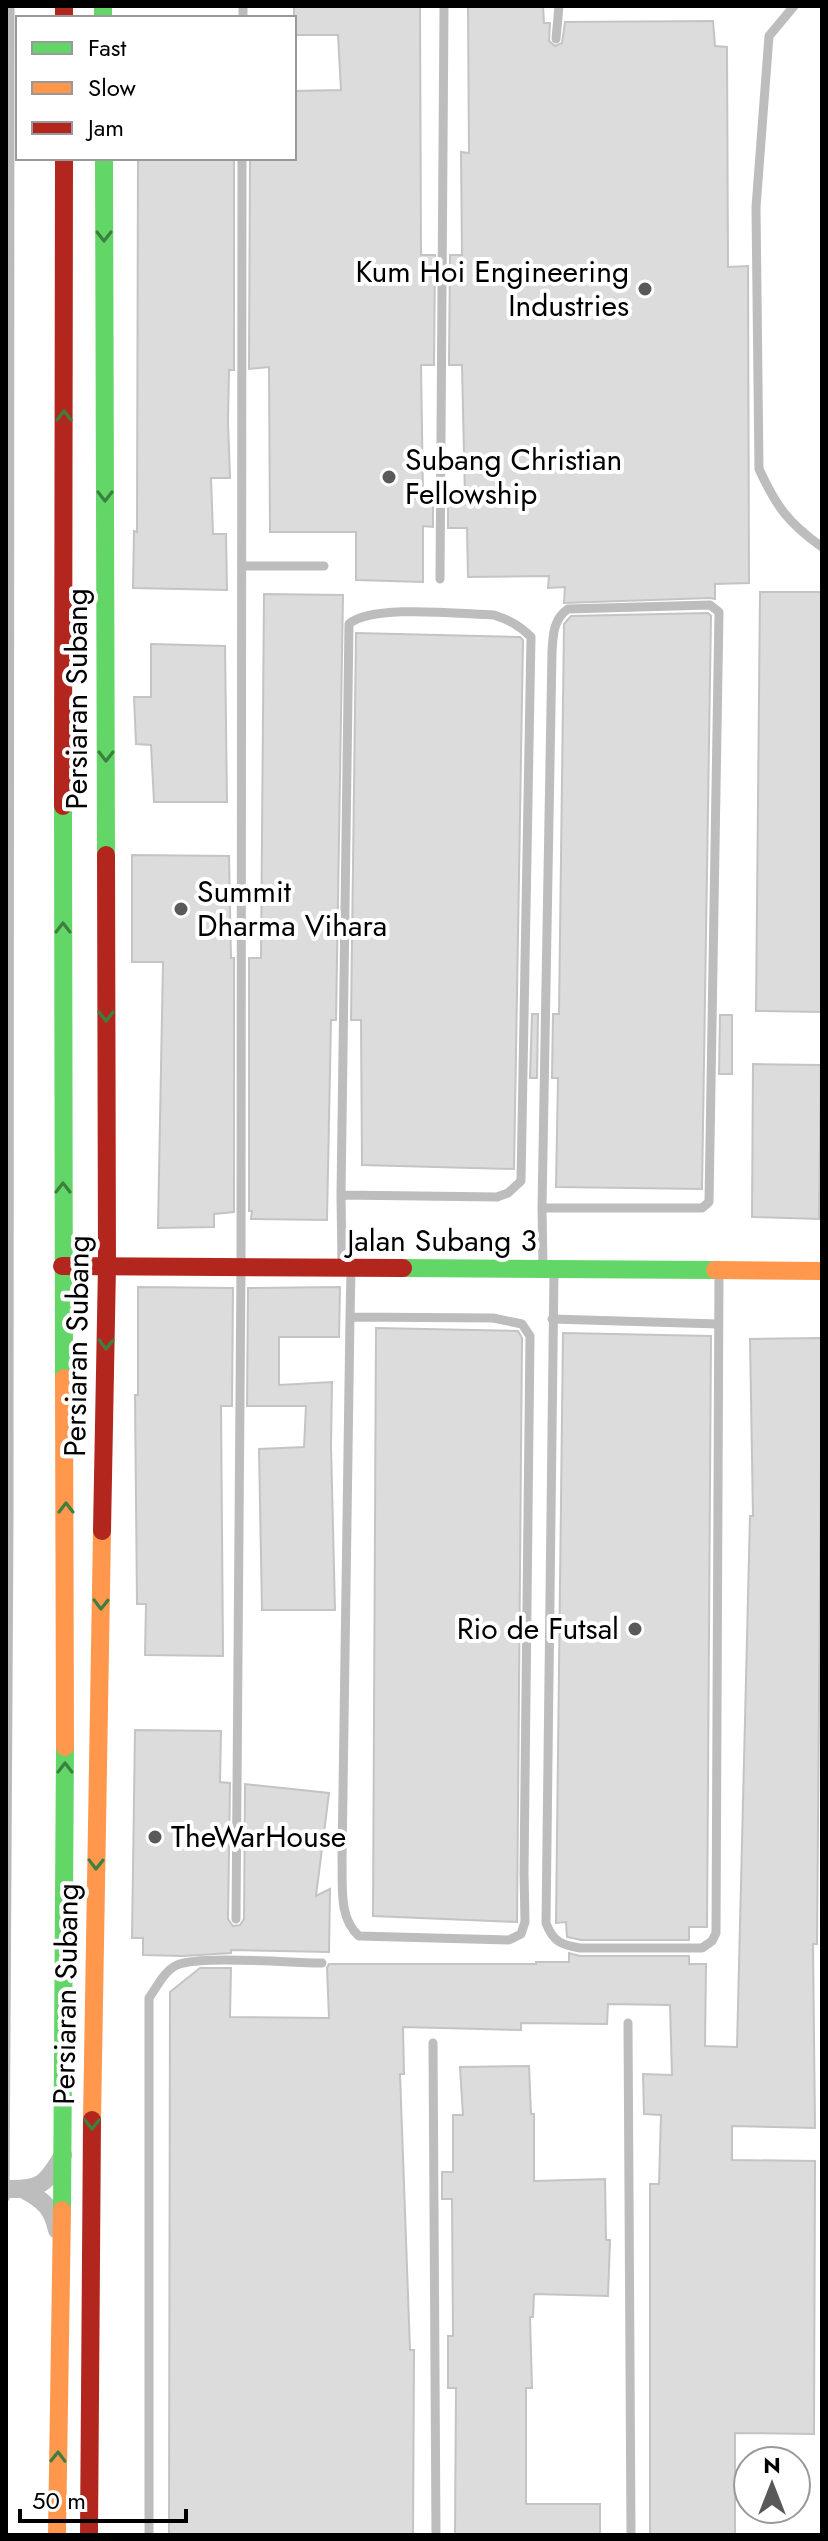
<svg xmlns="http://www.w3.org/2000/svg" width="828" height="2541" viewBox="0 0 828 2541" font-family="Jost,sans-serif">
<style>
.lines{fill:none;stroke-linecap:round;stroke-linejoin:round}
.stream{stroke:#bababa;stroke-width:7}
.building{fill:#dcdcdc;stroke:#c4c4c4;stroke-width:2}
.lane{stroke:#bdbdbd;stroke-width:9}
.street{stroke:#bdbdbd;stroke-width:18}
.fast{stroke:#63d668;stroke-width:18}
.slow{stroke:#ff974d;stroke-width:18}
.jam{stroke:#b3261e;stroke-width:18}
.oneway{stroke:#3b803e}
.poi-dot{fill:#595959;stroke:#fff;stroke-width:3}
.labels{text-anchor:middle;stroke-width:8;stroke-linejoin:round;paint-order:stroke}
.poi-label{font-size:30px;fill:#000;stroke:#fff;text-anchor:start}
.street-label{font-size:30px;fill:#000;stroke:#fff}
</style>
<rect width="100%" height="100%" fill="#fff"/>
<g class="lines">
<!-- stream -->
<polyline class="stream" points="6,2198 10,1521 11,6"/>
</g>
<!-- building -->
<g class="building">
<polygon points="294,6 420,6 421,255 435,255 434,365 421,365 423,496 433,496 433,527 423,526 423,582 356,580 356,532 270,532 269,367 249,369 250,158 294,158 294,91 341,90 338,35 294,35"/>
<polygon points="468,6 543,6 544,23 550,23 549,41 555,46 562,43 565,22 713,21 715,46 727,47 728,267 748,266 749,583 715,584 715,599 710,598 564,603 565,587 548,588 549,576 468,577 467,528 448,528 448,497 465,498 462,365 449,365 450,255 462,255 461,152 469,153"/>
<polygon points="138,158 234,158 234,370 229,370 228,422 230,478 211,478 213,534 226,534 227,590 133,588 134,531 137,532"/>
<polygon points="760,592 822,592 822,1012 756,1011"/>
<polygon points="264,594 343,595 336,1020 331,1020 327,1220 251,1219 252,1211 249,1211 249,958 261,958"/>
<polygon points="708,613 711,616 702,1189 556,1187 558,1078 552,1078 553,1014 559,1014 564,624 571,616"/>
<polygon points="356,633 520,637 523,640 514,1169 362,1165 361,1020 351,1020"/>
<polygon points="151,644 225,646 227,802 154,802 151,745 136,744 134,697 151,697"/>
<polygon points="132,855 229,856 231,958 234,958 234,1212 214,1214 214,1227 158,1228 163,962 132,962"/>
<polygon points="532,1014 538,1014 537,1078 530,1078"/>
<polygon points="720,1015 732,1015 732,1074 719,1074"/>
<polygon points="753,1064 821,1065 819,1219 752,1217"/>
<polygon points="138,1287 233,1288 232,1406 221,1406 223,1656 145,1655 146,1604 137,1604 135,1395 138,1395"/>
<polygon points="340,1287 339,1337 279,1337 279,1385 332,1382 331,1446 335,1610 262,1610 259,1449 304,1447 306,1406 247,1406 248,1288"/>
<polygon points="376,1328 518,1331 522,1338 517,1922 373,1916"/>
<polygon points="563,1333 711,1336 707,1927 689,1927 689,1940 581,1940 567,1937 566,1922 556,1923"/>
<polygon points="822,1338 817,1944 813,1944 815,2128 732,2126 732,2160 815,2161 814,2434 735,2433 735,2535 650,2535 650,2184 659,2184 661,2115 644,2114 643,2074 672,2075 670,2005 608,2004 607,2024 521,2023 521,2030 403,2027 404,2074 400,2074 410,2350 414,2350 413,2535 169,2535 170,1992 200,1968 231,1968 230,2017 329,2018 327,1968 329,1964 536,1964 536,1962 569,1962 569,1953 580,1956 689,1956 689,1964 706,1964 705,2046 737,2047 750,1516 753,1516 750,1339"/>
<polygon points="135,1730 221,1731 220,1782 230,1783 228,1919 233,1926 240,1925 244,1919 245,1784 329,1793 316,1896 330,1889 329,1952 231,1950 231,1953 183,1956 143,1955 143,1938 132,1938"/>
<polygon points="529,2066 531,2114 534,2114 534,2181 605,2179 606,2240 610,2240 608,2296 534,2294 533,2317 530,2317 532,2388 526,2388 526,2504 600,2504 600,2535 455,2535 456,2388 448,2388 448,2336 453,2336 452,2199 442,2199 442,2172 453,2172 453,2115 463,2115 460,2067"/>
</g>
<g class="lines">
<!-- lane -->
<g class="lane">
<path d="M794,6L769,36L756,207L759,469C776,506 788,523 822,547"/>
<polyline points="243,18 243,6"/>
<polyline points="556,39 559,6"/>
<polyline points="242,566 324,566"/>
<polyline points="440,579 444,6"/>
<path d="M341,1195L497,1197L508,1193L521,1181L531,637C519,625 509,620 494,615C460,614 372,604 349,624L341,1195L342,1265"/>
<path d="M542,1208H702L709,1202L719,612L710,605L568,609C553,619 553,636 552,652L542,1208L543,1267"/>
<path d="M554,1270L546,1923C553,1942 562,1945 580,1948H702L712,1941L716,1933L719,1271"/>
<path d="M350,1317L493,1318L522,1324L530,1336L524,1873L525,1922L521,1934L509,1940L359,1936C338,1918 343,1885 342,1859L350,1317L351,1271"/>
<polyline points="552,1319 718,1324"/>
<polyline points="236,1919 241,1267 242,158"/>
<polyline points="628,2023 631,2535"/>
<polyline points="433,2043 436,2535"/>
<path d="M149,2535V1998C157,1987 164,1971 177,1965C199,1955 294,1963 322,1963"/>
</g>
<!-- street -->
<g class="street">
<path d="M6,2189C41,2190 46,2184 63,2155"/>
<path d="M23,2189C43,2200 52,2207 57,2230"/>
</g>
<!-- fast -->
<g class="fast">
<polyline points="103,6 103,18"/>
<polyline points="104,158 106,855"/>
<polyline points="63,806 64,1378"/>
<polyline points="403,1268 715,1270"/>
<polyline points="62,2210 65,1747"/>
</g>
<!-- slow -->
<g class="slow">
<polyline points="715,1270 822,1271"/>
<polyline points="64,1378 65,1747"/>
<polyline points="92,2120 102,1531"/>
<polyline points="57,2535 62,2210"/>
</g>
<!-- jam -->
<g class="jam">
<polyline points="64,6 64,18"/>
<polyline points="63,806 64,158"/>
<polyline points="62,1266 403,1268"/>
<polyline points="102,1531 107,1266 106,855"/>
<polyline points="89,2535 92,2120"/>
</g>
</g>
<!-- one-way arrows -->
<defs><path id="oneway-chevron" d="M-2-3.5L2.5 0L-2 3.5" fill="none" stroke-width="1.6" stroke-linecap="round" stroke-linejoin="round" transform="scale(2)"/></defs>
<g class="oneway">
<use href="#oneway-chevron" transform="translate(104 236) rotate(90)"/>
<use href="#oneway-chevron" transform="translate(64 416) rotate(-90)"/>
<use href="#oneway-chevron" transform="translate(105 496) rotate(90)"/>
<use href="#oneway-chevron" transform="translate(106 756) rotate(90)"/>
<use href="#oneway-chevron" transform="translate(63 928) rotate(-90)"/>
<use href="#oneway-chevron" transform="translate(106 1016) rotate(90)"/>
<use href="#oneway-chevron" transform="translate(63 1188) rotate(-90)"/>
<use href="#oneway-chevron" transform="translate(106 1344) rotate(91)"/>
<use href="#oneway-chevron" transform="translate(66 1508) rotate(-90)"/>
<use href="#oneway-chevron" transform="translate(101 1604) rotate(91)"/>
<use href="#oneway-chevron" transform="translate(65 1768) rotate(-90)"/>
<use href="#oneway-chevron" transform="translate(96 1864) rotate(91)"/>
<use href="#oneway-chevron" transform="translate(92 2124) rotate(91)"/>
<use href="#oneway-chevron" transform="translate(58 2457) rotate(-89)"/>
</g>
<!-- markers -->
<g class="poi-dot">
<circle cx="645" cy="289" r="8"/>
<circle cx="389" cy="477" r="8"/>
<circle cx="181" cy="909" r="8"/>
<circle cx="635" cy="1629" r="8"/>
<circle cx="155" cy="1837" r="8"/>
</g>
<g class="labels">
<!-- poi labels -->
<g class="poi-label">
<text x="629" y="282" text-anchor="end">Kum Hoi Engineering<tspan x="629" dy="34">Industries</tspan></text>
<text x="405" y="470">Subang Christian<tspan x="405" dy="34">Fellowship</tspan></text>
<text x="197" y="902">Summit<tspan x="197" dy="34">Dharma Vihara</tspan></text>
<text x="619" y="1639" text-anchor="end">Rio de Futsal</text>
<text x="171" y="1847">TheWarHouse</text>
</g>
<!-- street labels -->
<g class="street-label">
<text transform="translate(77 699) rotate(-90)" y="10">Persiaran Subang</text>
<text x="442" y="1251">Jalan Subang 3</text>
<text transform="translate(77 1346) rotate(-89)" y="10">Persiaran Subang</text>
<text transform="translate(66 1994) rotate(-89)" y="10">Persiaran Subang</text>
</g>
</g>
<!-- border -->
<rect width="828" height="2541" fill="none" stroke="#000000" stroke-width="16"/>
<!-- legend -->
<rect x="16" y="16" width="280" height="144" fill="#ffffff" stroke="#999999" stroke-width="2"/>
<rect x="32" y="42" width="40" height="12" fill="#63d668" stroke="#999999" stroke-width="2"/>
<text x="88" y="56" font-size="24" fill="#000000">Fast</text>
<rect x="32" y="82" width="40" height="12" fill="#ff974d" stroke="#999999" stroke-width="2"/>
<text x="88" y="96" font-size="24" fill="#000000">Slow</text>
<rect x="32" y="122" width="40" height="12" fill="#b3261e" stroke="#999999" stroke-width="2"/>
<text x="88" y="136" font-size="24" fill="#000000">Jam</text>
<!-- north arrow -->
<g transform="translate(772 2485)"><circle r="38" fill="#ffffff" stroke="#999999" stroke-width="2"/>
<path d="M0-6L14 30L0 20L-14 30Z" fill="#595959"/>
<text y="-12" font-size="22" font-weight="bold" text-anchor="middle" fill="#000000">N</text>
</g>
<!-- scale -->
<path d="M20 2509v12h166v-12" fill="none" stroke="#000000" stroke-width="4"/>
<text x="32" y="2509" font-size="24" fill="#000000" stroke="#ffffff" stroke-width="6" paint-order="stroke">50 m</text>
</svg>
